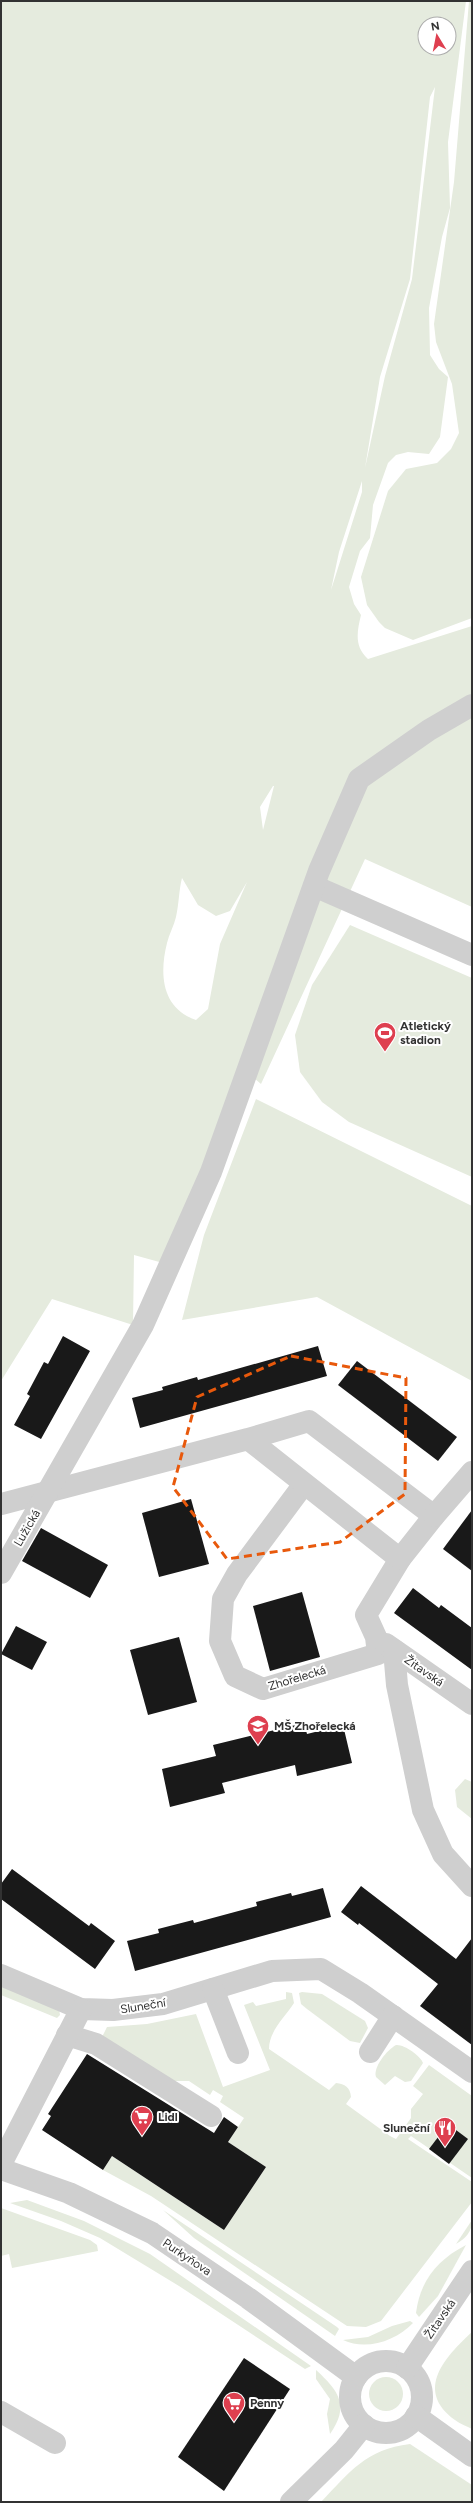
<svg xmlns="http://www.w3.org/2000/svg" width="473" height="2503" viewBox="0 0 473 2503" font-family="Figtree,sans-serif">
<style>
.green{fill:#e5ebde;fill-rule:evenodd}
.building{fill:#191919}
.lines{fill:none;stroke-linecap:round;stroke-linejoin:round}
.minor{stroke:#cfcfcf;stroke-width:22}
.marked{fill:none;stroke:#e8590c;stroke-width:3;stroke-dasharray:8 5;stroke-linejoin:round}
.labels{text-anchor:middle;stroke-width:4;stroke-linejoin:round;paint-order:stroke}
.poi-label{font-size:12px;font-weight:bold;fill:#323232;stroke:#fff;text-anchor:start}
.street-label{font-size:12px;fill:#323232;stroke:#fff}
</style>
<rect width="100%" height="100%" fill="#fff"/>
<!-- green -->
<g class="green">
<path d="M1,1H466L448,142L450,208L442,237L429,308L430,355L439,369L448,377L440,437L429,454L408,452L396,455L388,463L373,505L370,538L360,551L349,587L354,604L361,615C357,632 354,646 368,659L472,626V907L365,859L261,1084L247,1072L163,1263L134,1255L133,1325L52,1299L1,1381ZM425,24H449V48H425ZM435,87L412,279L385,376L365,468L380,377L410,279L430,97ZM362,481V492L331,590L339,552ZM273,786H274L263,830L260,807ZM182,878L198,905L216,916L230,911L247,882L220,944L208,1009L196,1020C162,1008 159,975 167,943C169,934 174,926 176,917C179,904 179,889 182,878Z"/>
<polygon points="469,1 472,1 472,618 413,640 385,628 379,622 367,605 361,577 388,491 406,469 437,463 451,449 459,433 452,384 436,342 434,324 454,182"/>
<polygon points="350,925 472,978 472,1177 349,1122 322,1102 300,1072 295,1035 312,985"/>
<polygon points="256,1099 472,1206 472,1381 317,1297 182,1320 204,1235"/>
<polygon points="465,1779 472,1782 472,1819 457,1807 455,1790"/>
<polygon points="1,1986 59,2009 60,2015 57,2018 1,1995"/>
<path d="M286,1992L292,1993L294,2003C285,2017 269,2031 269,2049L329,2090L336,2083C345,2084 350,2087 351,2097L346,2104L390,2136L396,2139L411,2118V2109L423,2094L413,2086L429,2065L472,2096V2178L411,2136L408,2139L472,2182V2202L381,2321L366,2327L347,2326L151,2196L103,2170L112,2156L224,2230L266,2167L228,2142L244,2118L220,2102L223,2096L213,2090L210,2095L189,2081H167L102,2037L107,2027L147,2024L196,2014L223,2087L270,2070L244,2005L253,2002L256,2006L286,1999Z"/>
<polygon points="302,1992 322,1994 365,2021 368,2028 360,2043 350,2041 307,2009 301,2004 299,1993"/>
<path d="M396,2045C404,2044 421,2056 423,2063L411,2081L405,2082L395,2076L385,2085L376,2077C373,2067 387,2050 396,2045Z"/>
<polygon points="27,2200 84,2221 150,2254 311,2366 305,2369 179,2286 100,2238 61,2221 10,2203"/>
<polygon points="1,2208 90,2240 97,2245 98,2251 12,2268 9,2254 1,2256"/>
<polygon points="163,2210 337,2327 339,2329 335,2336 194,2238"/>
<path d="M472,2220C472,2232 466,2238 456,2244Z"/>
<path d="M466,2245L438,2296L419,2317L416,2313C420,2281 437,2260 466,2245Z"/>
<path d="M410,2321L413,2323C396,2341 366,2351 343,2340L368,2337L392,2326Z"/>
<path d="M472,2332V2429C467,2426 460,2424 455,2420C414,2390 445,2357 472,2332Z"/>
<path d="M316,2370C339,2391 350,2406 330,2434L327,2414L330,2399L316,2379Z"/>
<circle cx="386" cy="2394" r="17"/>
<path d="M410,2444L472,2485V2502H321C350,2472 366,2449 410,2444Z"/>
</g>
<!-- building -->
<g class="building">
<polygon points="63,1336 90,1351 41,1439 14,1425 30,1396 27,1394 44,1362 48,1364"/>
<polygon points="318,1346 327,1376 140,1428 132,1398 163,1390 162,1387 197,1377 198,1380"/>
<polygon points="357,1361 457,1437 438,1461 338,1385"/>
<polygon points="191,1499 209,1564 159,1577 142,1513"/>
<polygon points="472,1510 472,1571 443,1549"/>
<polygon points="41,1528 108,1565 90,1598 22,1561"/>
<polygon points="413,1588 439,1608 441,1605 472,1628 472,1670 394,1613"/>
<polygon points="302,1592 320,1657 270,1671 253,1606"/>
<polygon points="16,1626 47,1642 32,1670 1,1654"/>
<polygon points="179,1637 197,1702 148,1715 130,1650"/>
<polygon points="304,1723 307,1734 343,1725 352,1763 297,1776 295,1765 222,1783 225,1793 170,1807 162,1769 216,1756 213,1745"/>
<polygon points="12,1869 89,1926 91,1923 115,1941 95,1969 1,1899 1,1884"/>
<polygon points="361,1886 456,1959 472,1938 472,2045 420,2006 438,1984 359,1923 358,1925 341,1912"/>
<polygon points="323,1888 331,1917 135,1971 127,1941 159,1933 158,1929 193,1920 194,1923 257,1906 256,1902 291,1893 292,1896"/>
<polygon points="87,2054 214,2133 224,2117 238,2127 228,2142 266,2167 224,2230 112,2156 103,2170 42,2130 51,2116 48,2114"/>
<polygon points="448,2124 468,2139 449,2164 429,2149"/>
<polygon points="244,2358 290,2389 224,2491 178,2457"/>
</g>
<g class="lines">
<!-- minor -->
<g class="minor">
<polyline points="314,886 472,955"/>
<polyline points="304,1484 237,1574 223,1599 220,1641 235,1676 263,1689 378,1654 376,1637 366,1615 400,1559"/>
<polyline points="1,1504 248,1439 400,1559 434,1516 309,1421 248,1439"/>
<polyline points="434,1516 472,1472"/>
<polyline points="1,1573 143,1325 211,1172 319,871 359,779 429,730 472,705"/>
<polyline points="386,1644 472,1704"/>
<polyline points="394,1650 397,1685 423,1810 443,1854 472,1886"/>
<polyline points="1,1975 81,2009 113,2010 163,2004 272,1971 321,1969 360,1993 472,2072"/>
<polyline points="213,1989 238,2053"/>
<polyline points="67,2035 96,2044 211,2116"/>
<polyline points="370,2052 393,2016"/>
<polyline points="1,2164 81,2009"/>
<polyline points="1,2169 69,2193 152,2233 248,2298 356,2377"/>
<circle cx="386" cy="2397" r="36"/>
<polyline points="407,2368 472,2271"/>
<polyline points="1,2412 55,2443"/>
<polyline points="416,2416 472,2456"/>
<polyline points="291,2502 344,2450 364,2425"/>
</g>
</g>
<!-- marked area -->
<path class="marked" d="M291,1356L406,1378L405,1494L340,1542L227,1559L173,1487L197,1397Z"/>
<!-- icons -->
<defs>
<g id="stadium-pin" transform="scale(1.15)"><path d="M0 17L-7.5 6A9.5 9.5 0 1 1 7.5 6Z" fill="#de3f4f" stroke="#fff"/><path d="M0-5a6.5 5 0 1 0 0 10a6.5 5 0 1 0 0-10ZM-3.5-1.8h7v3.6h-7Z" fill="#fff"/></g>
<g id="school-pin" transform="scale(1.15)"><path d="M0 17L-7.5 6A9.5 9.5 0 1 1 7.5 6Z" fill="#de3f4f" stroke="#fff"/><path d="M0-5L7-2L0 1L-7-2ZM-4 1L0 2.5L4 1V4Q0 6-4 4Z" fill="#fff"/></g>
<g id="supermarket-pin" transform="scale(1.15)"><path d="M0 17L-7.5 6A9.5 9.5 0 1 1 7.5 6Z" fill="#de3f4f" stroke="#fff"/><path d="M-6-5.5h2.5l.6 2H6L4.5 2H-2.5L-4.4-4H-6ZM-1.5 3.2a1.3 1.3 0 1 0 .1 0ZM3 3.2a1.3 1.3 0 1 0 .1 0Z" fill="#fff"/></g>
<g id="restaurant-pin" transform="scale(1.15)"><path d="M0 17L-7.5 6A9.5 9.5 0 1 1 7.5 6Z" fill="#de3f4f" stroke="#fff"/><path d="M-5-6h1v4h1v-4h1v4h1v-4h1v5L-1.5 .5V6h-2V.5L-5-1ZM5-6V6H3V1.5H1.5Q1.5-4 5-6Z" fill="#fff"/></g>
</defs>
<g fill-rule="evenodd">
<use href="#stadium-pin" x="385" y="1033"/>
<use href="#school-pin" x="258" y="1726"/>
<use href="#supermarket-pin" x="142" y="2117"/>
<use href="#restaurant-pin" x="445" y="2128"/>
<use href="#supermarket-pin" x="234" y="2403"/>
</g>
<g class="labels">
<!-- poi labels -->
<g class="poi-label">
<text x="400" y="1030">Atletický<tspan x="400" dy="14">stadion</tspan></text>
<text x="274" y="1730">MŠ Zhořelecká</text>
<text x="158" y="2121">Lidl</text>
<text x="430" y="2132" text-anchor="end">Sluneční</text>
<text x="250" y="2407">Penny</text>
</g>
<!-- street labels -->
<g class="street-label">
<text transform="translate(27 1528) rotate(-60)" y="4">Lužická</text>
<text transform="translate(424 1671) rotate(35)" y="4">Žitavská</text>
<text transform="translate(297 1678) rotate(-17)" y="4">Zhořelecká</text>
<text transform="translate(143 2006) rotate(-9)" y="4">Sluneční</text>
<text transform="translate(187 2257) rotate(34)" y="4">Purkyňova</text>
<text transform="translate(440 2319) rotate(-56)" y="4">Žitavská</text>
</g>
</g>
<!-- border -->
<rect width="473" height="2503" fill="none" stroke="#323232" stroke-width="4"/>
<!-- north arrow -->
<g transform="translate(437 36) rotate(350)"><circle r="19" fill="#ffffff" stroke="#adadad"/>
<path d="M0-3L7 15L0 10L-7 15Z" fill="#de3f4f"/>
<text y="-6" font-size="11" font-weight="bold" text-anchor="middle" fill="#323232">N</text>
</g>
</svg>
